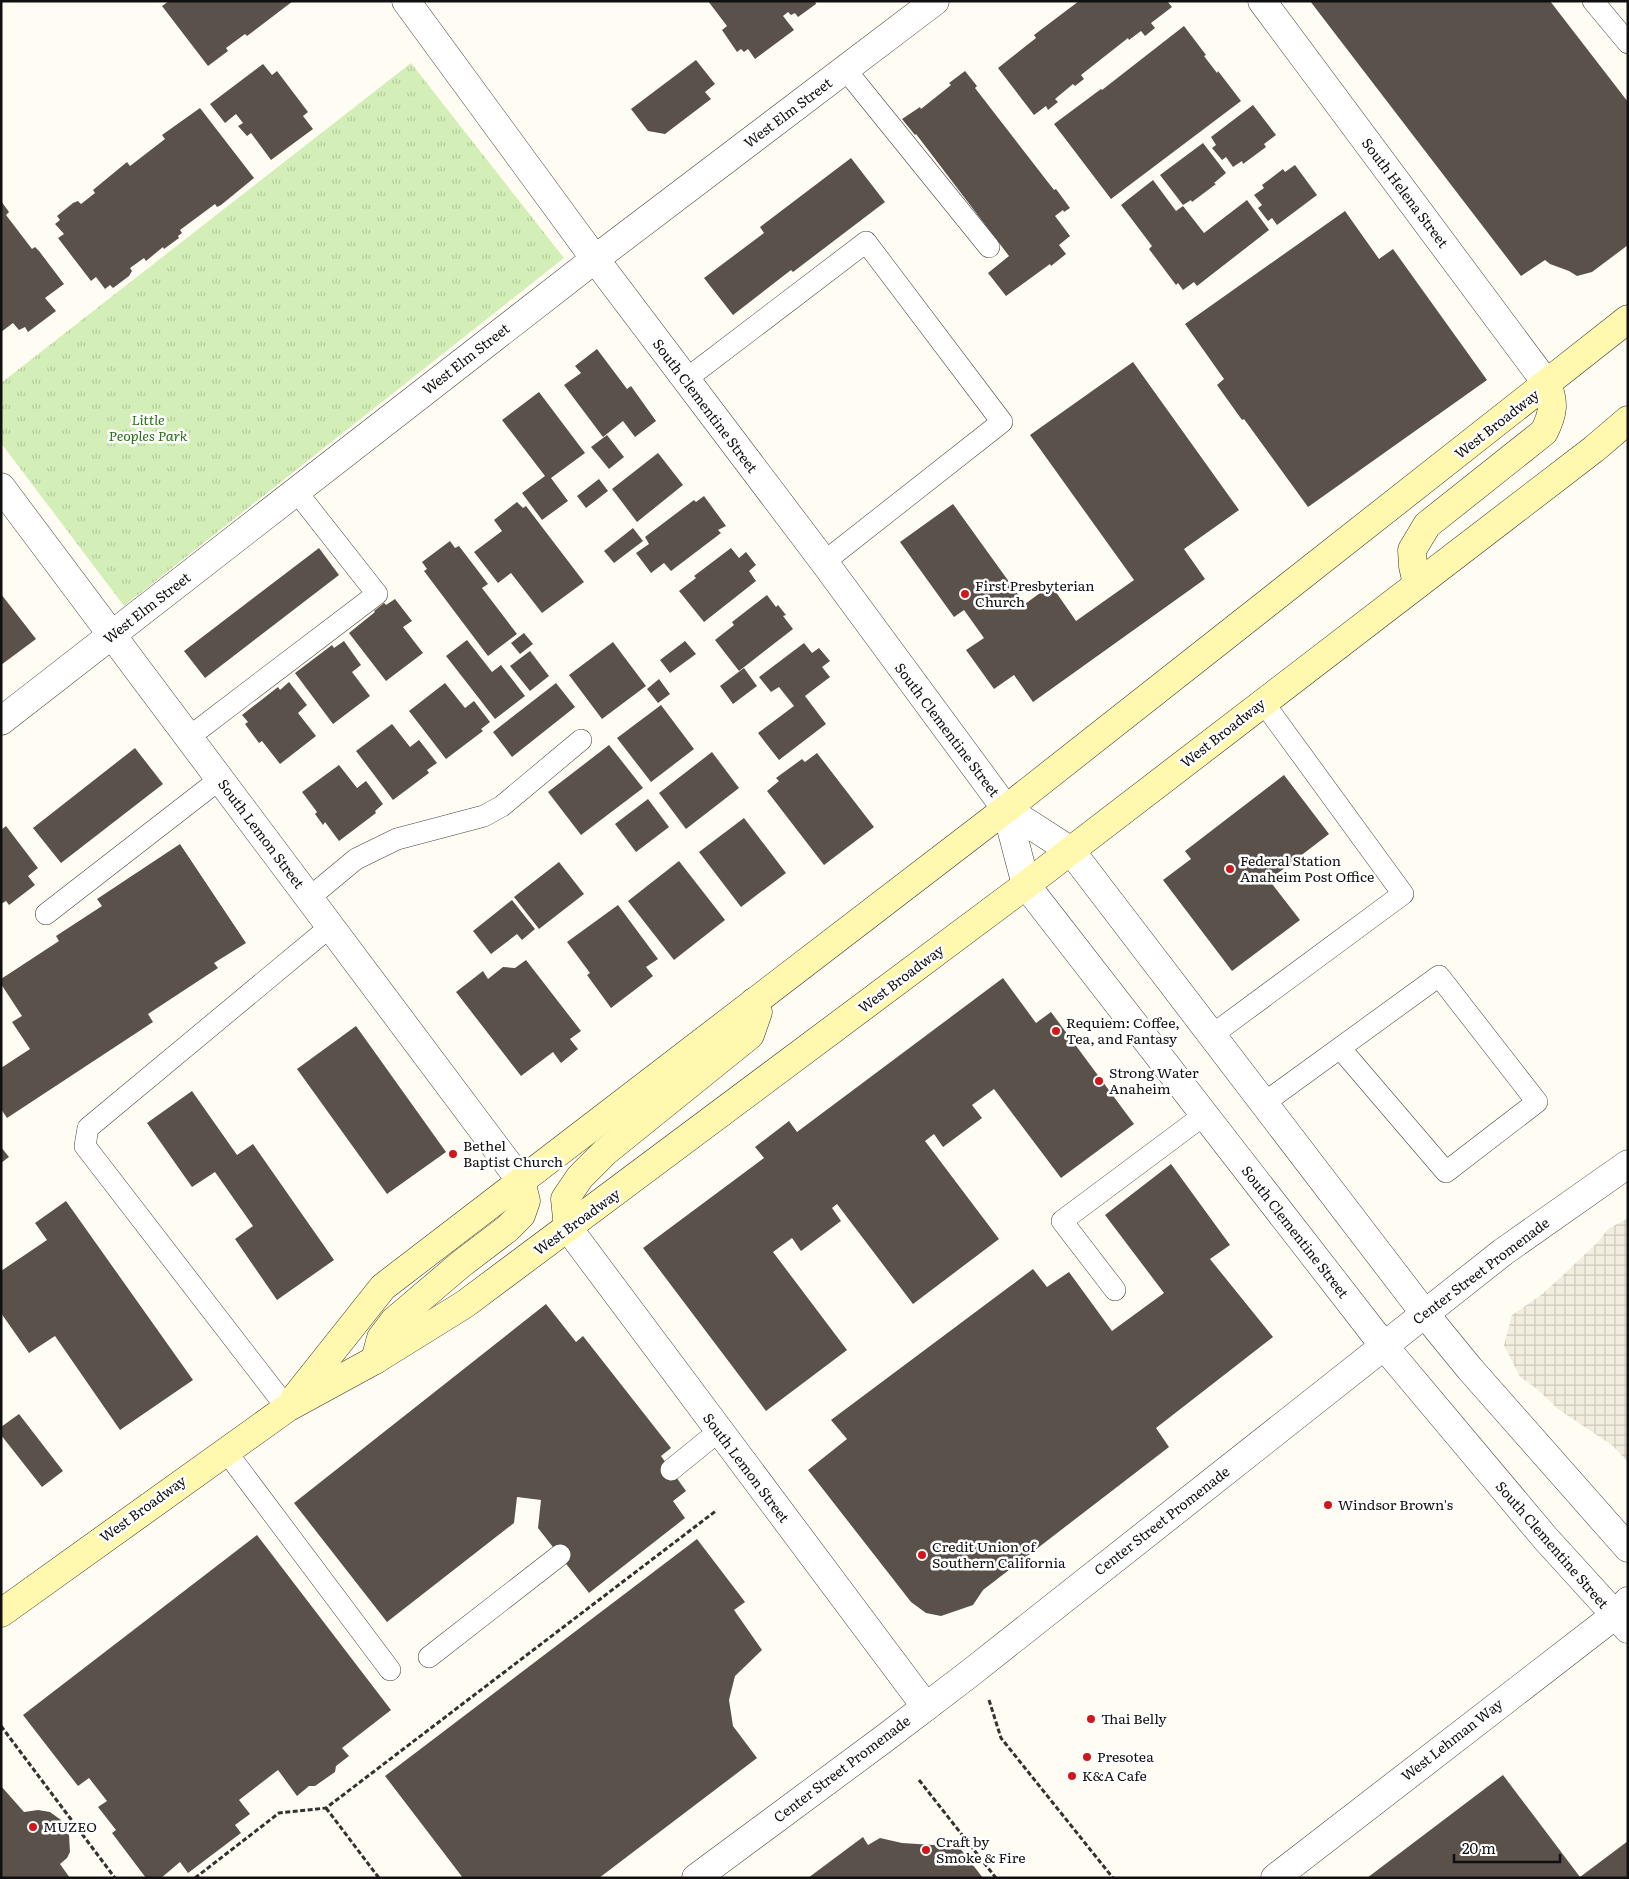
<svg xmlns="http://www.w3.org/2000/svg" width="1629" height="1879" viewBox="0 0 1629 1879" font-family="Literata,serif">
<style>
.park{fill:url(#park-tufts)}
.plaza{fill:url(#plaza-grid)}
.building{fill:#5a514b}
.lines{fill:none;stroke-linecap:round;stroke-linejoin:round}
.service-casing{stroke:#434343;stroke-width:22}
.minor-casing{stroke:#434343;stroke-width:29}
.secondary-casing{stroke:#323232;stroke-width:29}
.path{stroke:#323232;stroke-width:3;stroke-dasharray:5 2.5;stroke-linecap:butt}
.service{stroke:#fff;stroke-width:21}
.minor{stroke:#fff;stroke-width:28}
.secondary{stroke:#fff8ae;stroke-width:28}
.poi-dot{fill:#d0181c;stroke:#fff;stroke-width:2}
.labels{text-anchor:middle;stroke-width:5;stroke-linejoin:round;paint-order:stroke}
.street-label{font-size:14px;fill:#101010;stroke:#fff}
.park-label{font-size:14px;font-style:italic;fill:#287018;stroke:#fff}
.poi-label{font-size:14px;fill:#101010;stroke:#fff;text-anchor:start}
</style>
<defs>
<pattern id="park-tufts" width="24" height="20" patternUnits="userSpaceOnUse" patternTransform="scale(1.25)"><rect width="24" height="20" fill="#d3efb7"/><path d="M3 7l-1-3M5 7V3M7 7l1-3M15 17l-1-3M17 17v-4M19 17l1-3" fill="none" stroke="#b4cc9c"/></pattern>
<pattern id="plaza-grid" width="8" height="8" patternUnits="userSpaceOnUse" patternTransform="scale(1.25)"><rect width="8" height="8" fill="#f2eddf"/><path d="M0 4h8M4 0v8" fill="none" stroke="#cecabe"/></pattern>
</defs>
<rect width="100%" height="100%" fill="#fffdf3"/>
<!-- park -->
<polygon class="park" points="411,63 564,258 124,606 1,443 1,383"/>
<!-- plaza -->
<polygon class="plaza" points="1628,1218 1628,1462 1613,1446 1558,1409 1537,1389 1520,1377 1504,1345 1512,1315 1541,1295 1560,1278 1598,1242 1608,1229"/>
<!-- building -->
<g class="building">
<polygon points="169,1 293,1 247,36 245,34 226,48 228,51 208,66 162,6"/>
<polygon points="708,1 815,1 816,4 798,17 795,13 791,15 788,12 783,16 794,30 755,59 748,49 744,52 741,49 737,52 722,30 727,26"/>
<polygon points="1079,1 1167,1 1172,7 1151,23 1155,28 1145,36 1141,31 1129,40 1128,38 1081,75 1084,79 1075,86 1073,84 1055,99 1058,102 1048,110 1046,106 1034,115 998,68 1036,38 1034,35"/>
<polygon points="1310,1 1550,1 1628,102 1628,245 1592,272 1577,276 1569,271 1550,264 1545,260 1521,276"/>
<polygon points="1184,26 1206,55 1204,56 1217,73 1218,71 1241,101 1111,199 1054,124 1101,89 1102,90"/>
<polygon points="696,60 715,84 705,92 711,99 665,134 648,131 631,109"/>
<polygon points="263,64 272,75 277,71 308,112 303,116 313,129 271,160 251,133 247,136 238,126 243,123 236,114 225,123 210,104"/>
<polygon points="965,71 977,86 975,88 1054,190 1056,189 1070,208 1064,212 1063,210 1055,216 1070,236 1059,245 1066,254 1051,266 1050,264 1006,296 988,273 1009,256 916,134 915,135 902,119 920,107 921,109 951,85 949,83"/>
<polygon points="1253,105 1276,135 1264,144 1266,147 1243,164 1242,161 1233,167 1226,157 1222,160 1212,148 1216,145 1211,137"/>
<polygon points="200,108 254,178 221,205 217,207 215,204 180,230 182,233 178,236 179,238 164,249 163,247 146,261 144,258 130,268 132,271 129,276 113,288 110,285 105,289 96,277 91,281 58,238 64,234 55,224 60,220 57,216 73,203 78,201 81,204 95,193 93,190 127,162 130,166 165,139 162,135"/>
<polygon points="1203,143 1226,173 1214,183 1216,184 1192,202 1191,200 1183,205 1160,175"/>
<polygon points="851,158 885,202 793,272 791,270 733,315 704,278 764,233 760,227"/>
<polygon points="1295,165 1317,195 1277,225 1272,218 1268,221 1258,208 1262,205 1254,195 1264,188 1262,185 1283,169 1285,172"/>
<polygon points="1153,180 1176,211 1183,206 1204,233 1247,200 1269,230 1197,286 1194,282 1183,290 1178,283 1176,285 1149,249 1152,246 1121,205"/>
<polygon points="1,201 9,212 6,215 32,249 35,247 39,251 64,284 45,298 56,311 28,332 25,327 19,330 13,323 1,332"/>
<polygon points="1345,211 1379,259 1393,249 1487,380 1308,507 1244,419 1242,420 1217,385 1224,379 1185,324"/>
<polygon points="597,349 627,389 631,386 656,421 635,437 623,421 603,437 564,385 581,373 575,366"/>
<polygon points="1133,362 1239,510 1184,549 1205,579 1033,702 1014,675 994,689 966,650 984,638 964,610 954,617 900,542 953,504 1025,604 1051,585 1076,621 1134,580 1030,435"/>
<polygon points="539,392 585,453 551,478 568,501 542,520 522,493 545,476 502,420"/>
<polygon points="607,435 624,457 609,469 591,447"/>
<polygon points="658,453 683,485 637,522 612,489"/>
<polygon points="599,479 608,491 586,508 577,496"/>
<polygon points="704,496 726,526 718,530 721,533 671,571 664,563 651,573 636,553 649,544 645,537 694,500 696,502"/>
<polygon points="517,502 523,508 526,506 584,582 542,613 511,573 498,583 474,552 502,531 494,520"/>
<polygon points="633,528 643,541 614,563 604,551"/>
<polygon points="450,541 455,548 459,546 488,584 482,588 517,634 488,656 424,571 427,569 422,562"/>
<polygon points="319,548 339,575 205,678 184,651"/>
<polygon points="731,548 739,558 746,552 756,565 749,571 756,581 704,622 679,591 696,578 694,576"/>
<polygon points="1,594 36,639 1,665"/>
<polygon points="767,595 776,607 778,605 786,615 783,616 793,629 739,671 715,640 734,625 732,622"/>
<polygon points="395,599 412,621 403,627 423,653 386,681 349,633 375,612 374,611 384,603 386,605"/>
<polygon points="524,633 533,644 520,654 511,643"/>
<polygon points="467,640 492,672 501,665 525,696 495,719 446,656"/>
<polygon points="344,641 361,665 352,672 370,696 333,724 295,673 332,645 334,648"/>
<polygon points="685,641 696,654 670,673 660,660"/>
<polygon points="613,642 646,686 602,719 569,675"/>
<polygon points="804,643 812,653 819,648 830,661 822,667 830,677 805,696 826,724 779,760 758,733 794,706 779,687 771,692 759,677"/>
<polygon points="530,651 549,676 530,691 510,666"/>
<polygon points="744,668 757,686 733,704 720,686"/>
<polygon points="659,679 670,694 658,703 647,689"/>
<polygon points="289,682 307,705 298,713 316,736 280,764 262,741 259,743 245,724 248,722 242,715 278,687 280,690"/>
<polygon points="445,683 465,708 474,701 490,722 481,729 483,731 446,759 409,711"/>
<polygon points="556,683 575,707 512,757 493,732"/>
<polygon points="661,705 694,749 651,782 617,738"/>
<polygon points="392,724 410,747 419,740 437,763 427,770 429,773 393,800 356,751"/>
<polygon points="609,745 643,788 581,835 548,792"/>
<polygon points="135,748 163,784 61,863 33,828"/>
<polygon points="712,752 739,788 686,829 659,793"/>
<polygon points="817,753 874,827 824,865 767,791 779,781 776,778 802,759 805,762"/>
<polygon points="339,765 357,788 366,781 383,804 375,811 376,813 339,841 325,822 323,825 315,814 317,812 302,792"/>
<polygon points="1284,775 1329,834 1269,880 1300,920 1232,971 1163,880 1191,859 1185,851"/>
<polygon points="648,799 669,827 636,852 615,824"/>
<polygon points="744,818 786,873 741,907 699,852"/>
<polygon points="6,826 38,868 28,876 35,885 9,905 6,901 1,904 1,830"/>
<polygon points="180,844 246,943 214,963 218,968 148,1014 153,1022 7,1118 1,1109 1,1068 30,1049 12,1022 22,1016 1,984 1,979 59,941 56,936 102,906 97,899"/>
<polygon points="679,861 725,920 674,960 628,901"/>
<polygon points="559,862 584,894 539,929 514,897"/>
<polygon points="512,900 535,929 522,940 517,934 491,954 473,931"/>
<polygon points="618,905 658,959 646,967 653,976 611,1008 587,975 590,973 567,942"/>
<polygon points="526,960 581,1031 570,1039 578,1049 561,1063 553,1052 521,1076 456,992 483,971 488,979 503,967 515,968"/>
<polygon points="1003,978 1036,1023 1051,1012 1134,1124 1061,1178 994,1089 972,1105 982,1118 943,1147 934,1134 925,1141 999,1239 913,1304 837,1204 832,1208 841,1221 801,1251 792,1238 773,1252 847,1350 766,1411 643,1248 764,1158 755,1147 789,1121 797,1132"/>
<polygon points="356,1026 446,1152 387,1194 297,1069"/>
<polygon points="192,1091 237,1155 253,1144 334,1260 277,1300 235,1239 253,1226 215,1172 192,1187 147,1123"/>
<polygon points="1,1147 9,1157 1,1163"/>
<polygon points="1171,1164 1230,1245 1210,1259 1273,1337 1156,1428 1169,1447 983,1590 973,1605 941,1616 926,1613 911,1602 808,1470 847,1439 831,1420 1033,1269 1047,1287 1069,1272 1112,1331 1164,1293 1105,1215"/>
<polygon points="66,1201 193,1380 120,1430 55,1336 29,1353 1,1313 1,1271 47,1240 35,1223"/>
<polygon points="546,1304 576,1342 583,1336 671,1448 661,1456 686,1491 673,1501 685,1518 589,1593 538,1528 541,1500 517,1497 514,1523 387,1622 294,1503"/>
<polygon points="19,1414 63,1471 42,1487 1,1435 1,1427"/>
<polygon points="257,1535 391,1710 342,1748 349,1756 336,1766 335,1772 315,1786 309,1786 297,1796 278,1770 239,1800 250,1814 235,1825 241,1833 188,1873 180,1862 161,1878 146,1878 112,1833 116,1830 98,1807 107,1801 89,1778 78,1786 23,1715"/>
<polygon points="697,1539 745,1602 734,1610 762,1650 735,1676 729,1700 733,1726 757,1758 599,1878 463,1878 385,1776"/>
<polygon points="1503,1775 1580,1877 1628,1841 1628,1878 1367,1878"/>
<polygon points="1,1786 24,1812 38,1810 50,1812 61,1820 69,1835 70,1852 67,1858 60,1864 70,1878 1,1878"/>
<polygon points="863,1837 868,1845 880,1838 902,1843 933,1845 956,1843 983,1878 808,1878"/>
</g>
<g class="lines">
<!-- service casing -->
<g class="service-casing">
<g id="service">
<polyline points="1593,1 1628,43"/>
<polyline points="845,69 989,247"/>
<polyline points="685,380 866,242 1002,422 824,562"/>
<polyline points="189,737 377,594 296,491"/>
<polyline points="309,898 356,859 397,839 484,816 502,806 581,740"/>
<polyline points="46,914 220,779"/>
<polyline points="1212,1035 1403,894 1263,702"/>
<polyline points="1264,1103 1439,976 1537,1102 1446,1172 1340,1048"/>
<polyline points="1115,1290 1062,1221 1204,1115"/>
<polyline points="287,1408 85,1146 88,1128 331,926"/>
<polyline points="225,1450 390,1670"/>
<polyline points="671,1470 719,1431"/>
<polyline points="429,1657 560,1555"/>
</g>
</g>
<!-- minor casing -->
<g class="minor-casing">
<g id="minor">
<polyline points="406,1 595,259 824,562 1006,809 1071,851 1425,1314 1470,1369 1628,1548"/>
<polyline points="1262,1 1547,384"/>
<polyline points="1,487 521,1181"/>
<polyline points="1,721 595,259 935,1"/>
<polyline points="1006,809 1026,885 1384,1346 1546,1539 1628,1629"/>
<polyline points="568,1228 926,1707"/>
<polyline points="696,1878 885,1738 969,1674 1503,1252 1628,1164"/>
<polyline points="1275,1878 1614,1616 1628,1601"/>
</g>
</g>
<!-- secondary casing -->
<g class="secondary-casing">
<g id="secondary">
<path d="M1417,584L1413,566L1412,550L1427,525L1544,432C1553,414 1555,403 1547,384"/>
<polyline points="568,1228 565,1199 580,1177 605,1152 750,1035 758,1012 754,1002"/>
<polyline points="375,1360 381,1338 394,1321 461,1264 507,1229 521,1215 526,1201 521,1181"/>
<polyline points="294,1399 383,1287 1006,809 1628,319"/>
<polyline points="1,1613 287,1408 375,1360 465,1304 1026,885 1594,449 1628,420"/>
</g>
</g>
<!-- path -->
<g class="path">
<polyline points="989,1700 1001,1738 1113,1878"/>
<polyline points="1,1726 115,1878"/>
<polyline points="919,1780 996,1878"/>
<polyline points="326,1808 379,1878"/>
<polyline points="195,1878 279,1813 326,1808 717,1510"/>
</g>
<!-- service -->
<use href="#service" class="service"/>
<!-- minor -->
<use href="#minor" class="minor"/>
<!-- secondary -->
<use href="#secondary" class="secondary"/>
</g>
<!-- markers -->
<g class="poi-dot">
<circle cx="965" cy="594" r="5"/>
<circle cx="1230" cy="869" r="5"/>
<circle cx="1056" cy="1031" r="5"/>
<circle cx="1099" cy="1081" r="5"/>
<circle cx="453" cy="1154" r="5"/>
<circle cx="1328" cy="1505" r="5"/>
<circle cx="922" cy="1555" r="5"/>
<circle cx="1091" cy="1719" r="5"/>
<circle cx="1087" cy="1757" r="5"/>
<circle cx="1072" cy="1776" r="5"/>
<circle cx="33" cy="1827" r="5"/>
<circle cx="926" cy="1850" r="5"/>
</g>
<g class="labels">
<!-- street labels -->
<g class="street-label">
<text transform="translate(788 113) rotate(-37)" y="5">West Elm Street</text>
<text transform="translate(1405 193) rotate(53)" y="5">South Helena Street</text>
<text transform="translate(466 359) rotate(-38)" y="5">West Elm Street</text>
<text transform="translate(705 406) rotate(53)" y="5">South Clementine Street</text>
<text transform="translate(1497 424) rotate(-38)" y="5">West Broadway</text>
<text transform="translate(147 608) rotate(-38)" y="5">West Elm Street</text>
<text transform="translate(947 730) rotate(53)" y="5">South Clementine Street</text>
<text transform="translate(1223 733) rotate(-38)" y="5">West Broadway</text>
<text transform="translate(261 834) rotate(53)" y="5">South Lemon Street</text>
<text transform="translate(901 979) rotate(-37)" y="5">West Broadway</text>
<text transform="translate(577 1222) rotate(-36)" y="5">West Broadway</text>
<text transform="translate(1295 1232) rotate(52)" y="5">South Clementine Street</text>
<text transform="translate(1481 1271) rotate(-37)" y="5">Center Street Promenade</text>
<text transform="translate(746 1468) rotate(53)" y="5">South Lemon Street</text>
<text transform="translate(143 1509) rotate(-36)" y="5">West Broadway</text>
<text transform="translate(1162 1521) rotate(-38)" y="5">Center Street Promenade</text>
<text transform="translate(1552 1545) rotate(49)" y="5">South Clementine Street</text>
<text transform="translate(1452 1740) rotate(-38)" y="5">West Lehman Way</text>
<text transform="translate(842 1769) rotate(-37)" y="5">Center Street Promenade</text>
</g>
<!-- park labels -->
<g class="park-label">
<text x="148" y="425">Little<tspan x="148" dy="16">Peoples Park</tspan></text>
</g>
<!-- poi labels -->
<g class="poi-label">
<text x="975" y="591">First Presbyterian<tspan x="975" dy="16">Church</tspan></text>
<text x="1240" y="866">Federal Station<tspan x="1240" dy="16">Anaheim Post Office</tspan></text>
<text x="1066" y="1028">Requiem: Coffee,<tspan x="1066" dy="16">Tea, and Fantasy</tspan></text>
<text x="1109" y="1078">Strong Water<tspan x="1109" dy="16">Anaheim</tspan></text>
<text x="463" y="1151">Bethel<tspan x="463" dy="16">Baptist Church</tspan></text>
<text x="1338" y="1510">Windsor Brown's</text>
<text x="932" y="1552">Credit Union of<tspan x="932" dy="16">Southern California</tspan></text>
<text x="1101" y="1724">Thai Belly</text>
<text x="1097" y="1762">Presotea</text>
<text x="1082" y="1781">K&amp;A Cafe</text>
<text x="43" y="1832">MUZEO</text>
<text x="936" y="1847">Craft by<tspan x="936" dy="16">Smoke &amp; Fire</tspan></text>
</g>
</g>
<!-- border -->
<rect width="1629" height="1879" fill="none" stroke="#101010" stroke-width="5"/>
<!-- scale -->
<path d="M1454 1854v8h106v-8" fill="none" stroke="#101010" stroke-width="2.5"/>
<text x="1462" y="1854" font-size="15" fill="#101010" stroke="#ffffff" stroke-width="4" paint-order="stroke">20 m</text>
</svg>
